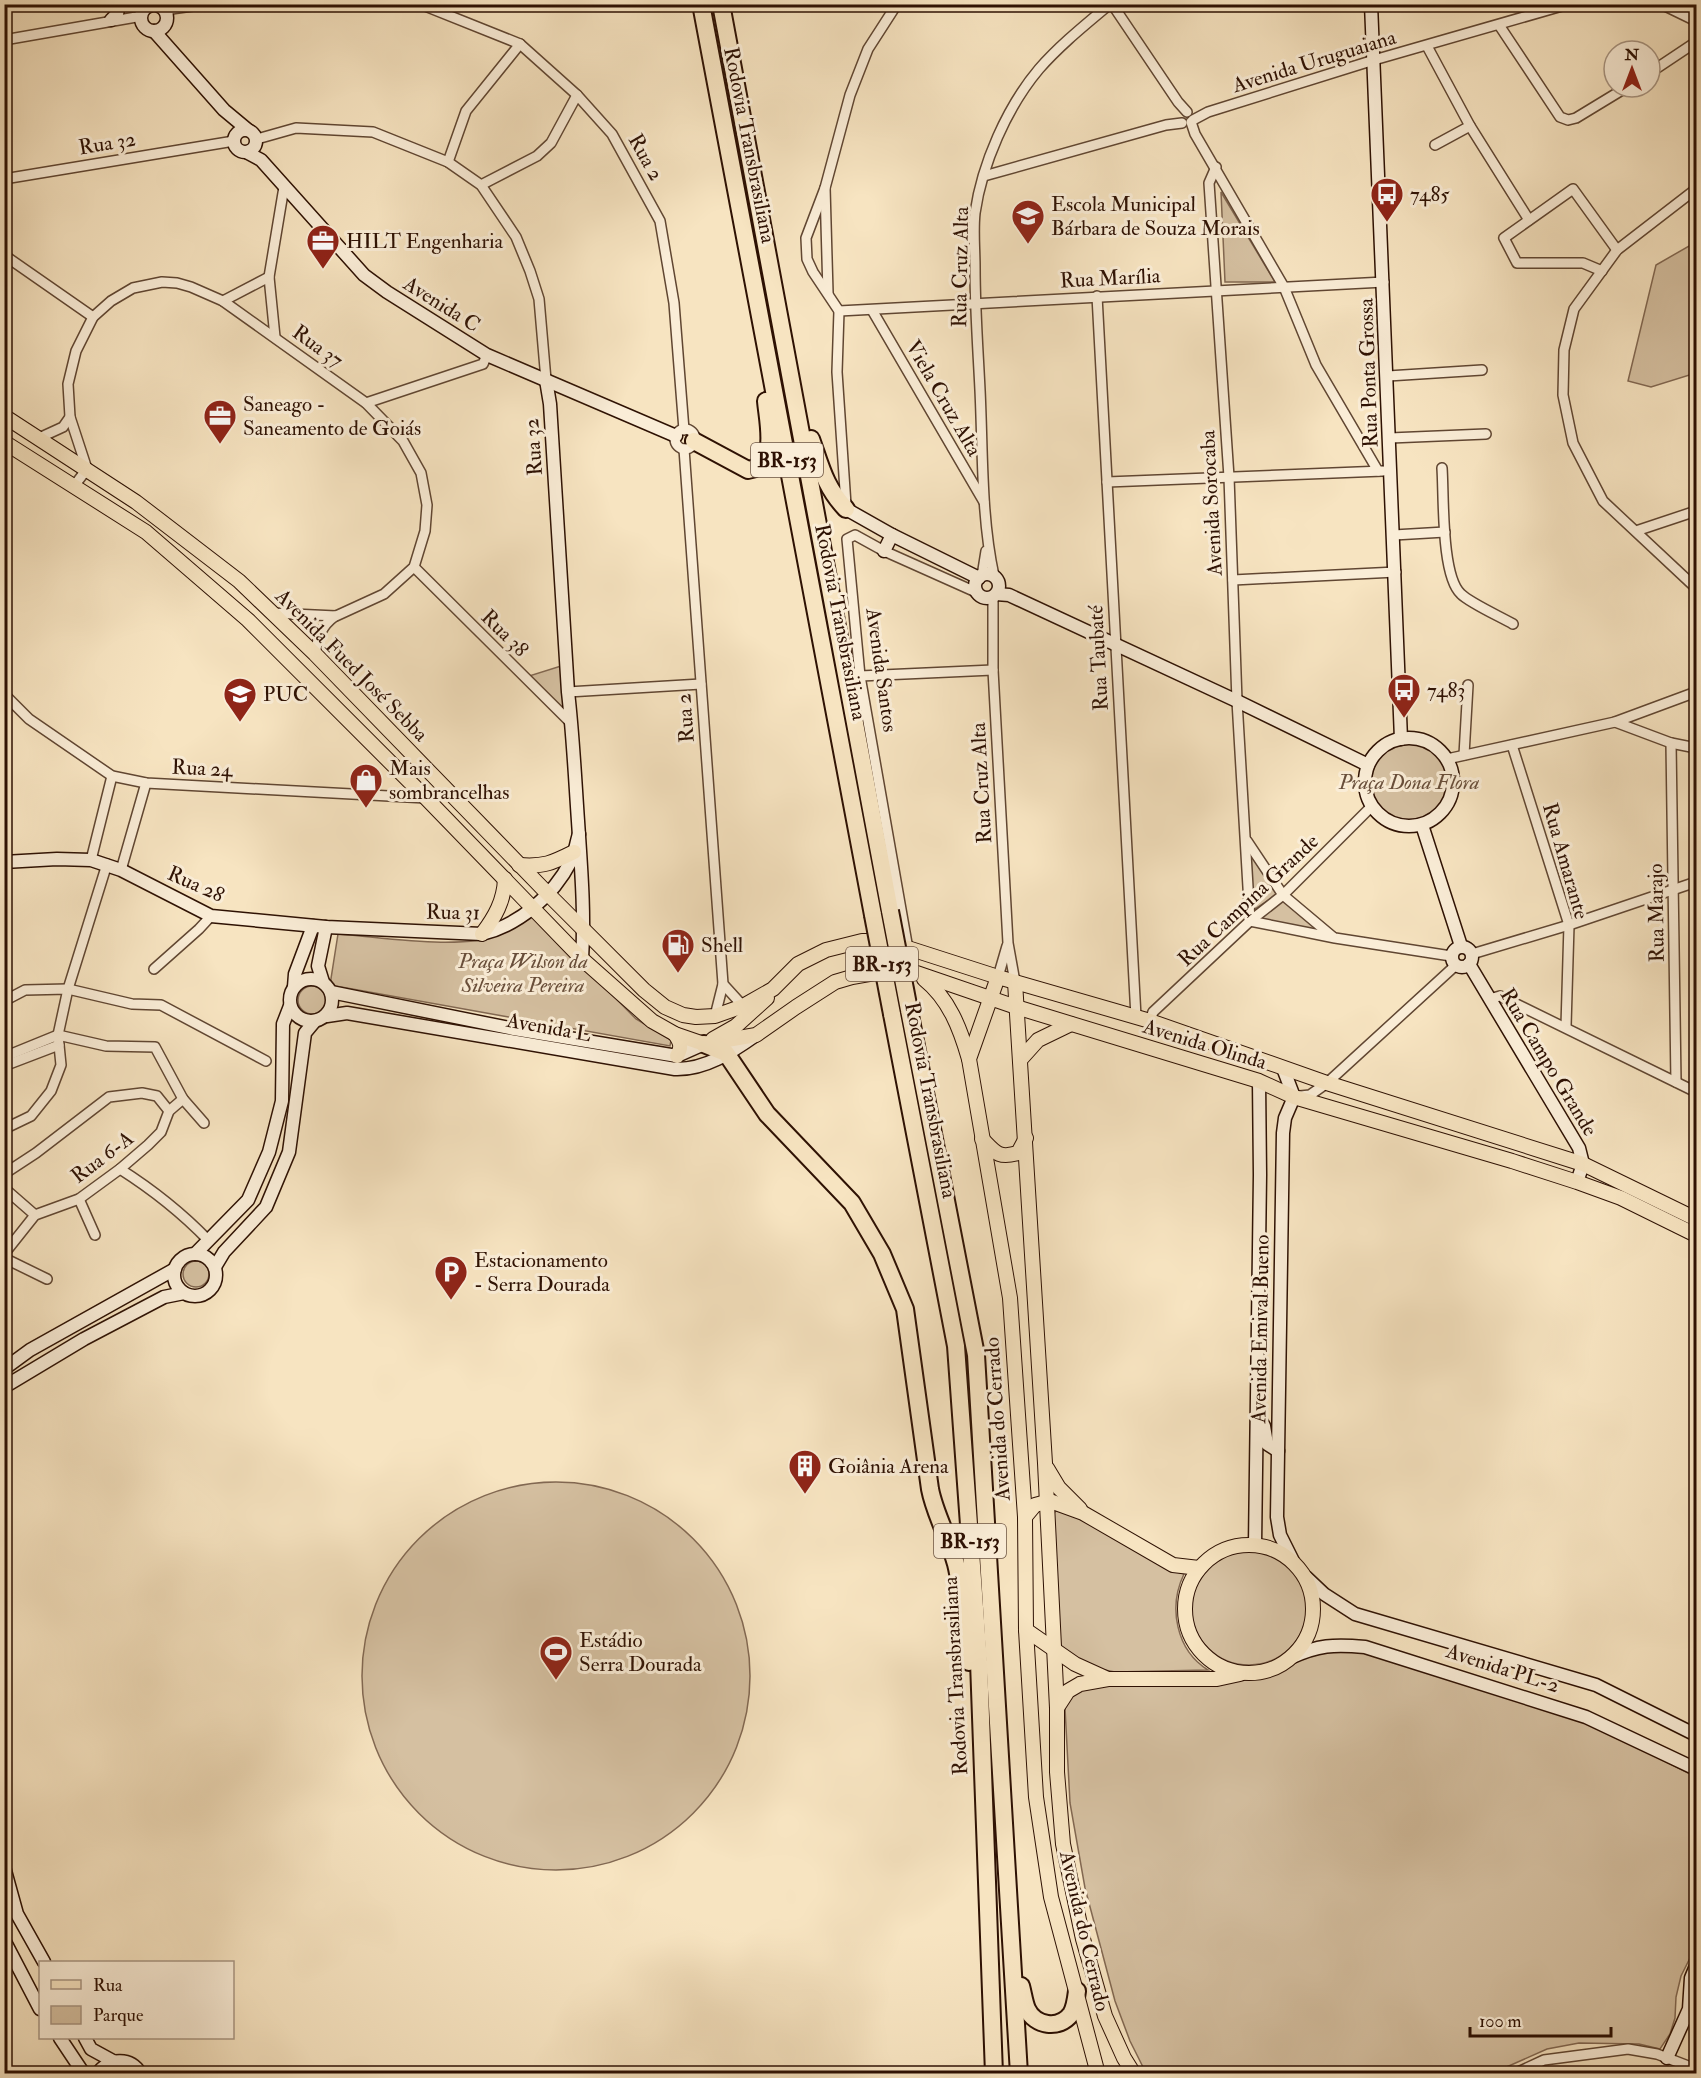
<svg xmlns="http://www.w3.org/2000/svg" width="1701" height="2078" viewBox="0 0 1701 2078" font-family="'IM FELL Double Pica',serif">
<style>
.green{fill:#d5c0a1;stroke:#826852;stroke-width:1.5}
.lines{fill:none;stroke-linecap:round;stroke-linejoin:round}
.street-casing{stroke:#604632;stroke-width:12}
.secondary-casing{stroke:#2e1103;stroke-width:15}
.primary-casing{stroke:#2e1103;stroke-width:16}
.highway-casing{stroke:#2e1103;stroke-width:20}
.street{stroke:#faedd7;stroke-width:9}
.secondary{stroke:#faedd7;stroke-width:12}
.primary{stroke:#f7e4c1;stroke-width:14}
.highway{stroke:#f7e4c1;stroke-width:16}
.highway-bridge-casing{stroke:#2e1103;stroke-width:20;stroke-linecap:butt}
.highway-bridge{stroke:#f7e4c1;stroke-width:16}
.labels{text-anchor:middle;stroke-width:6;stroke-linejoin:round;paint-order:stroke}
.shield{fill:#faedd7;stroke:#6b5343;stroke-width:1.5}
.shield-label{font-size:20px;font-weight:bold;fill:#2e1103}
.street-label{font-size:21px;fill:#2e1103;stroke:#faedd7}
.poi-label{font-size:21px;fill:#2e1103;stroke:#faedd7;text-anchor:start}
.park-label{font-size:21px;font-style:italic;fill:#684e3a;stroke:#faedd7}
</style>
<rect width="100%" height="100%" fill="#f7e4c1"/>
<filter id="stains"><feTurbulence type="fractalNoise" baseFrequency=".00333" numOctaves="4"/><feColorMatrix values="0 0 0 0 .2 0 0 0 0 .09 0 0 0 0 .02 0 0 0 .5 -.17"/></filter>
<radialGradient id="worn" r=".72"><stop offset=".6" stop-color="#630" stop-opacity="0"/><stop offset="1" stop-color="#630" stop-opacity=".3"/></radialGradient>
<!-- green -->
<g class="green">
<polygon points="1221,192 1275,282 1225,282"/>
<polygon points="1696,242 1696,373 1651,387 1628,381 1656,265"/>
<polygon points="561,666 564,709 529,676"/>
<circle cx="1409" cy="782" r="39"/>
<polygon points="1250,853 1278,894 1252,911"/>
<polygon points="1283,897 1326,934 1256,920"/>
<path d="M533,914L636,1019L671,1040L670,1046L330,985L338,934C382,937 462,951 501,934C512,929 523,921 533,914Z"/>
<circle cx="312" cy="1000" r="14"/>
<circle cx="196" cy="1274" r="13"/>
<circle cx="556" cy="1676" r="194"/>
<path d="M1065,1509L1168,1569L1184,1574C1168,1607 1176,1650 1208,1670L1115,1672C1088,1668 1079,1662 1059,1646L1051,1516L1056,1511Z"/>
<circle cx="1249" cy="1607" r="58"/>
<polygon points="1355,1648 1590,1723 1696,1777 1696,1946 1681,1976 1676,1997 1675,2018 1670,2034 1660,2049 1639,2044 1579,2043 1547,2049 1493,2073 1146,2073 1130,2041 1115,2001 1085,1888 1070,1803 1065,1708 1071,1693 1087,1685 1247,1680 1287,1667 1312,1654"/>
</g>
<g class="lines">
<!-- street casing -->
<g class="street-casing">
<g id="street">
<polyline points="420,4 520,44 577,95 612,134 660,221 674,303 684,430"/>
<polyline points="1112,4 1178,102 1187,112"/>
<polyline points="1661,4 1696,21"/>
<polyline points="164,10 207,4"/>
<polyline points="1499,25 1560,117 1568,120 1576,118 1627,87"/>
<polyline points="4,40 142,16"/>
<polyline points="1427,46 1470,126 1529,220"/>
<polyline points="1651,72 1696,42"/>
<polyline points="1193,120 1208,112 1374,60 1569,4"/>
<polyline points="1191,122 1195,134 1284,287 1316,365 1378,471"/>
<polyline points="257,139 296,128 373,132 448,162 481,185 516,237 530,271 539,299 546,380"/>
<polyline points="1435,145 1470,126"/>
<polyline points="448,162 466,111 520,44"/>
<polyline points="1216,167 1209,183 1229,477 1237,701 1250,921 1335,938 1451,956"/>
<polyline points="984,176 1166,125 1182,123"/>
<polyline points="4,179 234,141"/>
<polyline points="481,185 537,156 551,143 577,95"/>
<polyline points="825,188 806,238 807,259 813,272 839,311 837,372 846,505"/>
<polyline points="1696,189 1617,250 1574,309 1564,350 1563,395 1573,443 1603,501 1696,588"/>
<polyline points="4,255 93,317"/>
<polyline points="1602,271 1583,263 1517,263 1504,238 1573,189 1617,250"/>
<polyline points="828,293 825,188 850,95 868,49 897,4"/>
<polyline points="1097,296 1136,1017"/>
<polyline points="223,301 269,277"/>
<polyline points="872,310 984,502"/>
<polyline points="839,311 1384,282"/>
<polyline points="275,337 269,277 284,187"/>
<polyline points="1388,376 1482,370"/>
<polyline points="366,403 483,364 487,355"/>
<circle cx="685" cy="439" r="10"/>
<polyline points="39,438 63,427 70,417"/>
<polyline points="1390,438 1486,434"/>
<polyline points="684,449 723,984 743,1006"/>
<path d="M1442,468C1444,496 1441,576 1461,594C1470,603 1501,617 1513,624"/>
<polyline points="1107,482 1383,471"/>
<polyline points="74,486 87,469 70,417 68,384 76,351 93,317 111,301 133,288 162,282 177,283 191,287 223,301 366,403 403,441 421,473 427,505 425,531 414,567 384,594 336,616 272,613"/>
<polyline points="1636,531 1696,511"/>
<polyline points="1394,535 1445,532"/>
<polyline points="414,567 572,724"/>
<polyline points="982,576 986,551"/>
<path d="M994,576C981,516 983,452 980,390C978,349 975,309 975,268C975,249 973,231 975,213C982,164 1007,107 1039,69C1060,45 1085,25 1110,4"/>
<polyline points="1233,580 1396,572"/>
<polyline points="993,596 993,670 1008,943 1015,982"/>
<path d="M315,654C318,637 321,626 335,616"/>
<polyline points="860,676 993,670"/>
<polyline points="568,692 701,684"/>
<polyline points="4,694 29,719 112,776 146,783 426,798"/>
<polyline points="1615,722 1671,743 1696,748"/>
<polyline points="1671,743 1676,1082"/>
<polyline points="1512,745 1569,925 1566,1026"/>
<polyline points="1464,755 1468,685"/>
<polyline points="1447,759 1615,722 1696,692"/>
<polyline points="1247,841 1283,895 1333,937"/>
<polyline points="91,860 112,776"/>
<polyline points="121,870 146,783"/>
<polyline points="908,949 860,676 847,539 855,535 884,551 978,593"/>
<polyline points="1472,954 1569,925 1696,882"/>
<polyline points="154,969 199,929 211,916"/>
<polyline points="998,977 1007,946"/>
<polyline points="1489,999 1500,996 1696,1092"/>
<polyline points="4,1001 25,990 68,989 132,1004 161,1005 266,1061"/>
<polyline points="715,1016 723,984"/>
<polyline points="1150,1021 1153,1012 1250,921 1283,895 1372,806"/>
<polyline points="58,1035 106,1046 155,1047 183,1099 204,1123"/>
<polyline points="4,1057 58,1035"/>
<polyline points="4,1066 59,1045"/>
<polyline points="1300,1096 1310,1095 1327,1083 1456,965"/>
<polyline points="4,1129 31,1116 51,1091 61,1065 58,1035 68,989 107,864"/>
<path d="M120,1169C153,1190 181,1212 208,1240"/>
<polyline points="4,1174 36,1153 109,1097 142,1093 157,1096 169,1111"/>
<polyline points="4,1188 35,1215"/>
<polyline points="79,1199 95,1235"/>
<polyline points="4,1254 35,1215 79,1199 120,1169 148,1145 161,1132 169,1111 183,1099"/>
<polyline points="4,1258 47,1279"/>
<polyline points="1514,2074 1544,2060 1628,2049 1657,2054 1696,2069"/>
</g>
</g>
<!-- secondary casing -->
<g class="secondary-casing">
<g id="secondary">
<polyline points="1371,4 1401,739"/>
<circle cx="154" cy="18" r="13"/>
<polyline points="111,20 117,14 119,4"/>
<polyline points="154,31 224,110 248,130"/>
<circle cx="245" cy="141" r="11"/>
<polyline points="248,153 261,160 364,275 387,292 487,355 676,436"/>
<path d="M546,380L550,404L568,692C573,735 575,778 578,821C581,867 585,913 582,959"/>
<polyline points="846,509 892,535 979,578"/>
<polyline points="884,551 892,535"/>
<circle cx="987" cy="586" r="12"/>
<polyline points="996,594 1009,595 1237,701 1368,765"/>
<circle cx="1409" cy="782" r="44"/>
<polyline points="1422,825 1461,946"/>
<path d="M4,862L57,859L91,860L121,870L211,916L326,927L482,934C519,925 553,896 571,861C575,853 576,843 579,834"/>
<circle cx="1462" cy="957" r="10"/>
<polyline points="1469,964 1579,1148 1583,1164 1577,1182"/>
<circle cx="311" cy="1000" r="21"/>
<polyline points="323,982 318,966 326,927"/>
<polyline points="294,987 295,974 313,926"/>
<polyline points="331,992 514,1029 677,1056 704,1044"/>
<path d="M327,1016L347,1013L675,1069C705,1070 732,1052 756,1035"/>
<polyline points="1283,1068 1294,1097 1285,1118 1283,1133 1277,1517 1280,1535 1293,1561"/>
<circle cx="195" cy="1275" r="21"/>
<polyline points="195,1254 248,1200 269,1152 282,1101 283,1024 290,1006"/>
<polyline points="215,1267 224,1252 266,1207 289,1152 305,1033 315,1021"/>
<polyline points="4,1369 30,1350 175,1269"/>
<polyline points="4,1387 84,1339 164,1297 184,1293"/>
<polyline points="1261,1421 1264,1426 1267,1444 1278,1451"/>
<polyline points="1255,1545 1260,1175 1259,1081"/>
<polyline points="1306,1577 1324,1594 1355,1614 1596,1685 1696,1735"/>
<path d="M1290,1658C1318,1645 1334,1644 1365,1647L1586,1717L1696,1769"/>
<polyline points="4,1867 17,1914 44,1962"/>
<polyline points="4,1940 40,2009"/>
<polyline points="60,2038 84,2074"/>
<polyline points="85,2038 91,2049 113,2061"/>
<polyline points="1667,2058 1689,2009 1691,1978 1696,1966"/>
<path d="M97,2074C109,2058 130,2056 141,2074"/>
</g>
</g>
<!-- primary casing -->
<g class="primary-casing">
<g id="primary">
<polyline points="4,416 136,502 239,581 315,654 548,894 644,990 665,1007 683,1015 696,1017 715,1016 743,1006 773,989 798,964 826,950 862,941 886,941 998,977 1150,1021 1327,1083 1583,1164 1696,1219"/>
<polyline points="4,442 146,532 248,620 426,798 582,959 652,1021 675,1034 704,1044 756,1035 796,1007 835,982 852,977 892,970 917,973 1016,1007 1259,1081 1294,1097 1512,1161 1577,1182 1621,1198 1696,1235"/>
<path d="M519,865C544,867 552,863 574,852"/>
<path d="M482,934C495,917 504,901 505,879"/>
<polyline points="998,977 969,1059 1010,1298 1025,1517 1026,1630 1036,1797 1051,1897 1098,2074"/>
<path d="M924,979C949,999 960,1028 969,1059"/>
<polyline points="1015,982 1045,1463 1057,1708 1057,1772 1063,1844 1083,1939 1105,2016 1124,2058 1134,2074"/>
<path d="M675,1034C681,1043 682,1047 677,1056"/>
<polyline points="713,1039 736,1026 767,998"/>
<polyline points="1020,1060 1038,1040 1071,1024"/>
<path d="M982,1139C995,1152 998,1159 1018,1153L1026,1138"/>
<polyline points="1047,1468 1059,1488 1080,1509"/>
<polyline points="1025,1517 1035,1505 1050,1501 1083,1513 1173,1565 1199,1568"/>
<circle cx="1249" cy="1609" r="64"/>
<polyline points="1026,1630 1075,1664 1108,1679"/>
<polyline points="1057,1708 1068,1691 1080,1684 1108,1679 1217,1679 1240,1674"/>
</g>
</g>
<!-- highway casing -->
<g class="highway-casing">
<g id="highway">
<polyline points="701,4 873,915"/>
<polyline points="721,4 890,911"/>
<path d="M811,439C821,467 825,487 846,509"/>
<path d="M694,441L748,470C779,465 768,424 766,401"/>
<polyline points="909,1010 976,1355 1019,2074"/>
<polyline points="892,1014 956,1346 979,1662 994,2074"/>
<path d="M704,1044L726,1053L767,1114L852,1203L882,1254L905,1309L930,1489C935,1515 949,1538 956,1564C964,1596 963,1629 969,1662"/>
<path d="M1021,1986C1023,1993 1024,2002 1027,2009C1035,2026 1059,2030 1071,2014C1075,2008 1076,1999 1077,1991"/>
</g>
</g>
<!-- street -->
<use href="#street" class="street"/>
<!-- secondary -->
<use href="#secondary" class="secondary"/>
<!-- primary -->
<use href="#primary" class="primary"/>
<!-- highway -->
<use href="#highway" class="highway"/>
<!-- highway-bridge casing -->
<g class="highway-bridge-casing">
<g id="highway-bridge">
<polyline points="890,911 909,1010"/>
<polyline points="873,915 892,1014"/>
</g>
</g>
<!-- highway-bridge -->
<use href="#highway-bridge" class="highway-bridge"/>
</g>
<!-- icons -->
<defs>
<g id="bus-pin" transform="scale(1.725)"><path d="M0 17L-7.5 6A9.5 9.5 0 1 1 7.5 6Z" fill="#8f2418" stroke="#faedd7"/><path d="M-5-6H5V4H4V6H2V4H-2V6H-4V4H-5ZM-3.5-4V0h7V-4ZM-3.5 1.2v1.5H-2V1.2ZM2 1.2v1.5H3.5V1.2Z" fill="#fff"/></g>
<g id="school-pin" transform="scale(1.725)"><path d="M0 17L-7.5 6A9.5 9.5 0 1 1 7.5 6Z" fill="#8f2418" stroke="#faedd7"/><path d="M0-5L7-2L0 1L-7-2ZM-4 1L0 2.5L4 1V4Q0 6-4 4Z" fill="#fff"/></g>
<g id="office-pin" transform="scale(1.725)"><path d="M0 17L-7.5 6A9.5 9.5 0 1 1 7.5 6Z" fill="#8f2418" stroke="#faedd7"/><path d="M-6-3h4V-5.5h4V-3h4V5H-6ZM-1-4.5V-3h2v-1.5ZM-6 0V1H6V0Z" fill="#fff"/></g>
<g id="university-pin" transform="scale(1.725)"><path d="M0 17L-7.5 6A9.5 9.5 0 1 1 7.5 6Z" fill="#8f2418" stroke="#faedd7"/><path d="M0-5L7-2L0 1L-7-2ZM-4 1L0 2.5L4 1V4Q0 6-4 4Z" fill="#fff"/></g>
<g id="shop-pin" transform="scale(1.725)"><path d="M0 17L-7.5 6A9.5 9.5 0 1 1 7.5 6Z" fill="#8f2418" stroke="#faedd7"/><path d="M-5-2.5h2.3a2.7 3.5 0 0 1 5.4 0H5L5.5 6h-11ZM-1.5-2.5h3a1.5 2.3 0 0 0-3 0Z" fill="#fff"/></g>
<g id="fuel-pin" transform="scale(1.725)"><path d="M0 17L-7.5 6A9.5 9.5 0 1 1 7.5 6Z" fill="#8f2418" stroke="#faedd7"/><path d="M-5.5-6h7V0h2V4h1.3V-2.5L3-4.5l.8-.8L6-3V5H2.5V1h-1V6h-7ZM-4.2-4.7v3.2H.2V-4.7Z" fill="#fff"/></g>
<g id="parking-pin" transform="scale(1.725)"><path d="M0 17L-7.5 6A9.5 9.5 0 1 1 7.5 6Z" fill="#8f2418" stroke="#faedd7"/><path d="M-3.5-5.5H1a3.5 3.5 0 0 1 0 7H-1V5.5H-3.5ZM-1-3.4V-.6H.8a1.4 1.4 0 0 0 0-2.8Z" fill="#fff"/></g>
<g id="building-pin" transform="scale(1.725)"><path d="M0 17L-7.5 6A9.5 9.5 0 1 1 7.5 6Z" fill="#8f2418" stroke="#faedd7"/><path d="M-4-6H4V6H1V3H-1V6H-4ZM-2.5-4.3h1.7v1.8h-1.7ZM.8-4.3h1.7v1.8H.8ZM-2.5-1h1.7V.8h-1.7ZM.8-1h1.7V.8H.8Z" fill="#fff"/></g>
<g id="stadium-pin" transform="scale(1.725)"><path d="M0 17L-7.5 6A9.5 9.5 0 1 1 7.5 6Z" fill="#8f2418" stroke="#faedd7"/><path d="M0-5a6.5 5 0 1 0 0 10a6.5 5 0 1 0 0-10ZM-3.5-1.8h7v3.6h-7Z" fill="#fff"/></g>
</defs>
<g fill-rule="evenodd">
<use href="#bus-pin" x="1387" y="194"/>
<use href="#school-pin" x="1028" y="216"/>
<use href="#office-pin" x="323" y="241"/>
<use href="#office-pin" x="220" y="416"/>
<use href="#bus-pin" x="1404" y="690"/>
<use href="#university-pin" x="240" y="694"/>
<use href="#shop-pin" x="366" y="780"/>
<use href="#fuel-pin" x="678" y="945"/>
<use href="#parking-pin" x="451" y="1272"/>
<use href="#building-pin" x="805" y="1466"/>
<use href="#stadium-pin" x="556" y="1652"/>
</g>
<g class="labels">
<!-- shield labels -->
<g class="shield">
<rect x="751" y="443" width="72" height="34" rx="4.5"/>
<rect x="846" y="947" width="72" height="34" rx="4.5"/>
<rect x="934" y="1524" width="72" height="34" rx="4.5"/>
</g>
<g class="shield-label">
<text x="787" y="467">BR-153</text>
<text x="882" y="971">BR-153</text>
<text x="970" y="1548">BR-153</text>
</g>
<!-- street labels -->
<g class="street-label">
<text transform="translate(1314 61) rotate(-17)" y="7">Avenida Uruguaiana</text>
<text transform="translate(107 143) rotate(-9)" y="7">Rua 32</text>
<text transform="translate(750 145) rotate(79)" y="7">Rodovia Transbrasiliana</text>
<text transform="translate(646 157) rotate(61)" y="7">Rua 2</text>
<text transform="translate(960 267) rotate(-89)" y="7">Rua Cruz Alta</text>
<text transform="translate(1110 278) rotate(-3)" y="7">Rua Marília</text>
<text transform="translate(442 304) rotate(32)" y="7">Avenida C</text>
<text transform="translate(318 346) rotate(36)" y="7">Rua 37</text>
<text transform="translate(1368 373) rotate(-92)" y="7">Rua Ponta Grossa</text>
<text transform="translate(944 398) rotate(60)" y="7">Viela Cruz Alta</text>
<text transform="translate(533 447) rotate(-94)" y="7">Rua 32</text>
<text transform="translate(1211 503) rotate(-93)" y="7">Avenida Sorocaba</text>
<text transform="translate(841 622) rotate(79)" y="7">Rodovia Transbrasiliana</text>
<text transform="translate(505 633) rotate(45)" y="7">Rua 38</text>
<text transform="translate(1098 658) rotate(-93)" y="7">Rua Taubaté</text>
<text transform="translate(352 665) rotate(45)" y="7">Avenida Fued José Sebba</text>
<text transform="translate(882 670) rotate(82)" y="7">Avenida Santos</text>
<text transform="translate(685 718) rotate(-94)" y="7">Rua 2</text>
<text transform="translate(202 768) rotate(3)" y="7">Rua 24</text>
<text transform="translate(981 783) rotate(-93)" y="7">Rua Cruz Alta</text>
<text transform="translate(1566 861) rotate(74)" y="7">Rua Amarante</text>
<text transform="translate(196 884) rotate(24)" y="7">Rua 28</text>
<text transform="translate(1248 900) rotate(-43)" y="7">Rua Campina Grande</text>
<text transform="translate(453 912) rotate(1)" y="7">Rua 31</text>
<text transform="translate(1656 913) rotate(-91)" y="7">Rua Marajo</text>
<text transform="translate(549 1027) rotate(10)" y="7">Avenida L</text>
<text transform="translate(1205 1044) rotate(17)" y="7">Avenida Olinda</text>
<text transform="translate(1549 1062) rotate(59)" y="7">Rua Campo Grande</text>
<text transform="translate(931 1100) rotate(79)" y="7">Rodovia Transbrasiliana</text>
<text transform="translate(102 1157) rotate(-37)" y="7">Rua 6-A</text>
<text transform="translate(1260 1329) rotate(-89)" y="7">Avenida Emival Bueno</text>
<text transform="translate(997 1419) rotate(-94)" y="7">Avenida do Cerrado</text>
<text transform="translate(1503 1668) rotate(18)" y="7">Avenida PL-2</text>
<text transform="translate(955 1676) rotate(-93)" y="7">Rodovia Transbrasiliana</text>
<text transform="translate(1085 1931) rotate(77)" y="7">Avenida do Cerrado</text>
</g>
<!-- poi labels -->
<g class="poi-label">
<text x="1410" y="201">7485</text>
<text x="1051" y="211">Escola Municipal<tspan x="1051" dy="24">Bárbara de Souza Morais</tspan></text>
<text x="346" y="248">HILT Engenharia</text>
<text x="243" y="411">Saneago -<tspan x="243" dy="24">Saneamento de Goiás</tspan></text>
<text x="1427" y="697">7483</text>
<text x="263" y="701">PUC</text>
<text x="389" y="775">Mais<tspan x="389" dy="24">sombrancelhas</tspan></text>
<text x="701" y="952">Shell</text>
<text x="474" y="1267">Estacionamento<tspan x="474" dy="24">- Serra Dourada</tspan></text>
<text x="828" y="1473">Goiânia Arena</text>
<text x="579" y="1647">Estádio<tspan x="579" dy="24">Serra Dourada</tspan></text>
</g>
<!-- park labels -->
<g class="park-label">
<text x="1409" y="789">Praça Dona Flora</text>
<text x="523" y="968">Praça Wilson da<tspan x="523" dy="24">Silveira Pereira</tspan></text>
</g>
</g>
<!-- margin -->
<rect width="1701" height="2078" fill="none" stroke="#f7e4c1" stroke-width="24"/>
<rect x="6" y="6" width="1689" height="2066" fill="none" stroke="#2e1103" stroke-width="3"/>
<rect x="12" y="12" width="1677" height="2054" fill="none" stroke="#2e1103" stroke-width="1.5"/>
<!-- legend -->
<rect x="39" y="1961" width="195" height="78" fill="#faedd7" stroke="#a89582" stroke-width="1.5"/>
<rect x="51" y="1980" width="30" height="9" fill="#f7e4c1" stroke="#a89582" stroke-width="1.5"/>
<text x="93" y="1991" font-size="18" fill="#2e1103">Rua</text>
<rect x="51" y="2006" width="30" height="18" fill="#d5c0a1" stroke="#a89582" stroke-width="1.5"/>
<text x="93" y="2021" font-size="18" fill="#2e1103">Parque</text>
<!-- north arrow -->
<g transform="translate(1632 69)"><circle r="28" fill="#faedd7" stroke="#a89582" stroke-width="1.5"/>
<path d="M0-4.5L10 22L0 15L-10 22Z" fill="#8f2418"/>
<text y="-9" font-size="16" font-weight="bold" text-anchor="middle" fill="#2e1103">N</text>
</g>
<!-- scale -->
<path d="M1470 2027v9h141v-9" fill="none" stroke="#2e1103" stroke-width="3"/>
<text x="1479" y="2027" font-size="18" fill="#2e1103" stroke="#faedd7" stroke-width="4.5" paint-order="stroke">100 m</text>
<rect width="100%" height="100%" filter="url(#stains)"/>
<rect width="100%" height="100%" fill="url(#worn)"/>
</svg>
